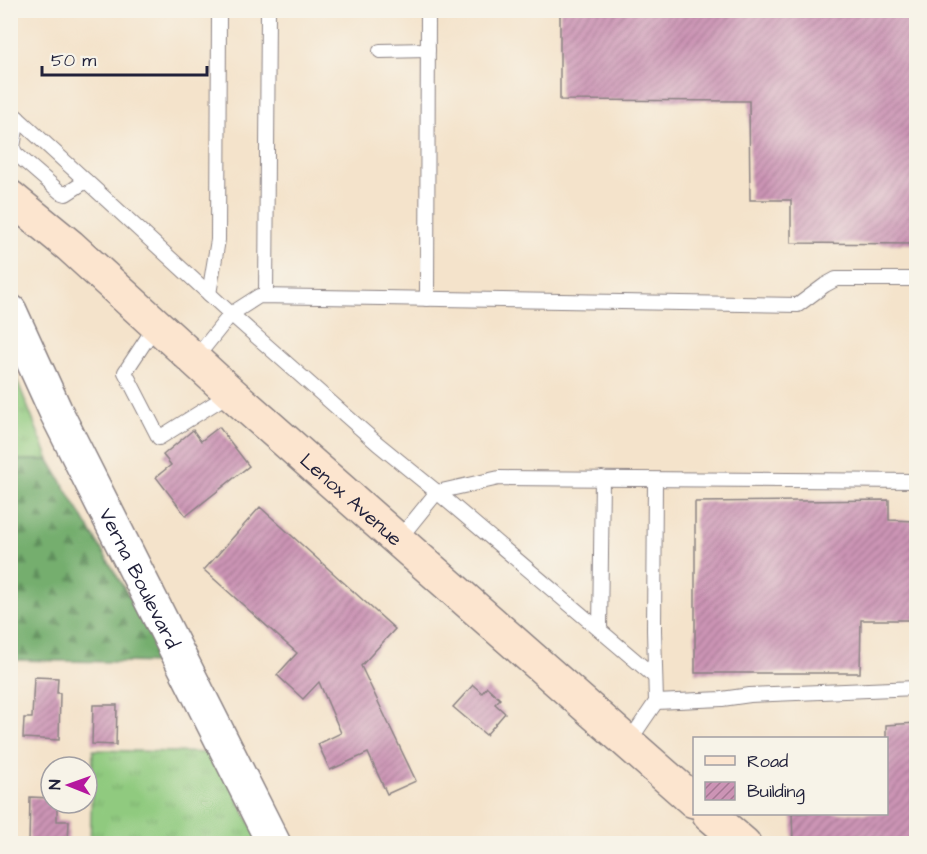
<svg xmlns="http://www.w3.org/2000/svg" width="927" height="854" viewBox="0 0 927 854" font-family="'Architects Daughter',sans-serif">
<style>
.grass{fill:url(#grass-tufts);stroke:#59765d;stroke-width:1.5}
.forest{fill:url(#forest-firs);stroke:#4b6854;stroke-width:1.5}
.building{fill:url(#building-hatch)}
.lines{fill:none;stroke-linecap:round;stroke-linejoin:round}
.service-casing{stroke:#8b8283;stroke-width:16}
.tertiary-casing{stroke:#8b8283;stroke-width:36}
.secondary-casing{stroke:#8b8283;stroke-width:36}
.service{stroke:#fff;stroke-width:14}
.tertiary{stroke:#fff;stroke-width:33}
.secondary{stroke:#fce5cf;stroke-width:33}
.labels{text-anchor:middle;stroke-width:6;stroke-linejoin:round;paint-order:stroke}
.street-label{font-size:20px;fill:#22223b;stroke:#f7f3e8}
</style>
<defs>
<pattern id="grass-tufts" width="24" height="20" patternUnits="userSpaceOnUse" patternTransform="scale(1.5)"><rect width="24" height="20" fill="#90ca7f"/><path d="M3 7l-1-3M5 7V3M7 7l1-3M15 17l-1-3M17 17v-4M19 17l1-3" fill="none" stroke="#7cad6f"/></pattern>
<pattern id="forest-firs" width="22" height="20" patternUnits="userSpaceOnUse" patternTransform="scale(1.5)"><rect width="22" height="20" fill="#74ae6e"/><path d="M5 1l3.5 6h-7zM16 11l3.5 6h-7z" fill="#5f8d5c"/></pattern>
<pattern id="building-hatch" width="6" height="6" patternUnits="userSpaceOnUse" patternTransform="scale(1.5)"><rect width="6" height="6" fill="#cc94b5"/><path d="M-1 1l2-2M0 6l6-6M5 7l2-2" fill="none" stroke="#a57894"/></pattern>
</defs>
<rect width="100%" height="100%" fill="#f7f3e8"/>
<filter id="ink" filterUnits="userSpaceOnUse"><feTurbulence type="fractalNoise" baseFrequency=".0167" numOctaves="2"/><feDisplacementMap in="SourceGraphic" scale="12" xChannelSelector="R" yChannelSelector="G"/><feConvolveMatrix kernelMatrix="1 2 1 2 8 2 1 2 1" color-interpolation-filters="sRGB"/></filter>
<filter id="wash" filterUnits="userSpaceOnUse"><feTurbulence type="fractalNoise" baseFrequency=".008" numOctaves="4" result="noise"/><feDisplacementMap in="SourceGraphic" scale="24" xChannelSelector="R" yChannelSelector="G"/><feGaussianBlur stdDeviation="1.35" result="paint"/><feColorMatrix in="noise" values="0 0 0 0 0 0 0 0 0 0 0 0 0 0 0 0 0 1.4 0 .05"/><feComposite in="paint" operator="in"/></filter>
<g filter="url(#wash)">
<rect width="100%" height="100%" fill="#f4e3cb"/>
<!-- grass -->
<g class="grass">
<polygon points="11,365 49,460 11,460"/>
<polygon points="93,750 214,753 261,844 90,844"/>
</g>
<!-- forest -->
<polygon class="forest" points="11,460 49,460 168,663 11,660"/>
<g id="blocks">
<!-- building -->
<g class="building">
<polygon points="560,10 916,10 916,244 791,243 791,200 750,200 749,101 560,100"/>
<polygon points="219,427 249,466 186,516 156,477 171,465 163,455 193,430 201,441"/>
<polygon points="889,500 889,520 916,521 916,620 861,620 860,673 695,673 695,502"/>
<polygon points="260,507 395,629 361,666 416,781 387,794 368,753 330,770 318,744 341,733 319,682 303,699 277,675 297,653 204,570"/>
<polygon points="34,677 58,678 57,693 60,693 59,740 23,738 24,718 32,718"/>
<polygon points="473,685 482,693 487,687 500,699 495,704 505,713 486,735 453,707"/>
<polygon points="93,705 117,705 116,745 92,744"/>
<polygon points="916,723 916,843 793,843 792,813 886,813 886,725"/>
<polygon points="30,797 51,798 51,803 57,803 57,821 69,821 68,843 29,843"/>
</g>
</g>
</g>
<g filter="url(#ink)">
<use href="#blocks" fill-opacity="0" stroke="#8b8283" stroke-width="1.5"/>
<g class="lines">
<!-- service casing -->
<g class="service-casing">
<g id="service">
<polyline points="380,51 428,50"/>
<polyline points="10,111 231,314 378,444 437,492 655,677"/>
<polyline points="18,118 13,147 15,153 60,192 66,194 86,181"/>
<polyline points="209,294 218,240 219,10"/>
<polyline points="266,296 268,10"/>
<polyline points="427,299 428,10"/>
<polyline points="156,325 125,372 159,438 231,393"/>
<polyline points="194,360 231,314 259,296 798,305 825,285 836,279 916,279"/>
<polyline points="399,539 437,492 499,478 916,481"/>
<polyline points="600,630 602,478"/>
<polyline points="656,702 722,699 750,695 916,688"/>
<polyline points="628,743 656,702 654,630 655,480"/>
</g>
</g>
<!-- tertiary casing -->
<g class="tertiary-casing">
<g id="tertiary">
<path id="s1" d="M10,311L56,412L274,844"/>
</g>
</g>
<!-- secondary casing -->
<g class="secondary-casing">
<g id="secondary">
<path id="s2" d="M10,197L70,246L231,393L694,801"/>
<polyline points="709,814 744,844"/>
</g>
</g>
<!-- service -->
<use href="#service" class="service"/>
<!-- tertiary -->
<use href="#tertiary" class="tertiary"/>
<!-- secondary -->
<use href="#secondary" class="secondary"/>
</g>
</g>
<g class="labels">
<!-- street labels -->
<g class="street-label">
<text dy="7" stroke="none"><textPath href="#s2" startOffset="456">Lenox Avenue</textPath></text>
<text dy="7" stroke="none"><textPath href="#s1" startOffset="297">Verna Boulevard</textPath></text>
</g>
</g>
<!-- margin -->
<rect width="927" height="854" fill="none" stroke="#f7f3e8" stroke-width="36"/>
<!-- legend -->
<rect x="693" y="737" width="195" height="78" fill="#f7f3e8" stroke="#a29fa3" stroke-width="1.5"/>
<rect x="705" y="756" width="30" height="9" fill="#fce5cf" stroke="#a29fa3" stroke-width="1.5"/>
<text x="747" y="767" font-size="18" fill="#22223b">Road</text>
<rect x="705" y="782" width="30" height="18" fill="url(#building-hatch)" stroke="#a29fa3" stroke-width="1.5"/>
<text x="747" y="797" font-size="18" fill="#22223b">Building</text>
<!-- north arrow -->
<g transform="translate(69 785) rotate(271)"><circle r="28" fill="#f7f3e8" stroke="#a29fa3" stroke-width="1.5"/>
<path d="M0-4.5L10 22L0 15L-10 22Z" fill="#b5179e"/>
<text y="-9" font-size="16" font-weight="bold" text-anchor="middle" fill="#22223b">N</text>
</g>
<!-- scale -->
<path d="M42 66v9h165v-9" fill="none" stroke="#22223b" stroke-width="3"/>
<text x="51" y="66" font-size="18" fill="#22223b" stroke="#f7f3e8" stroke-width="4.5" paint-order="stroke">50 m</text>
</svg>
